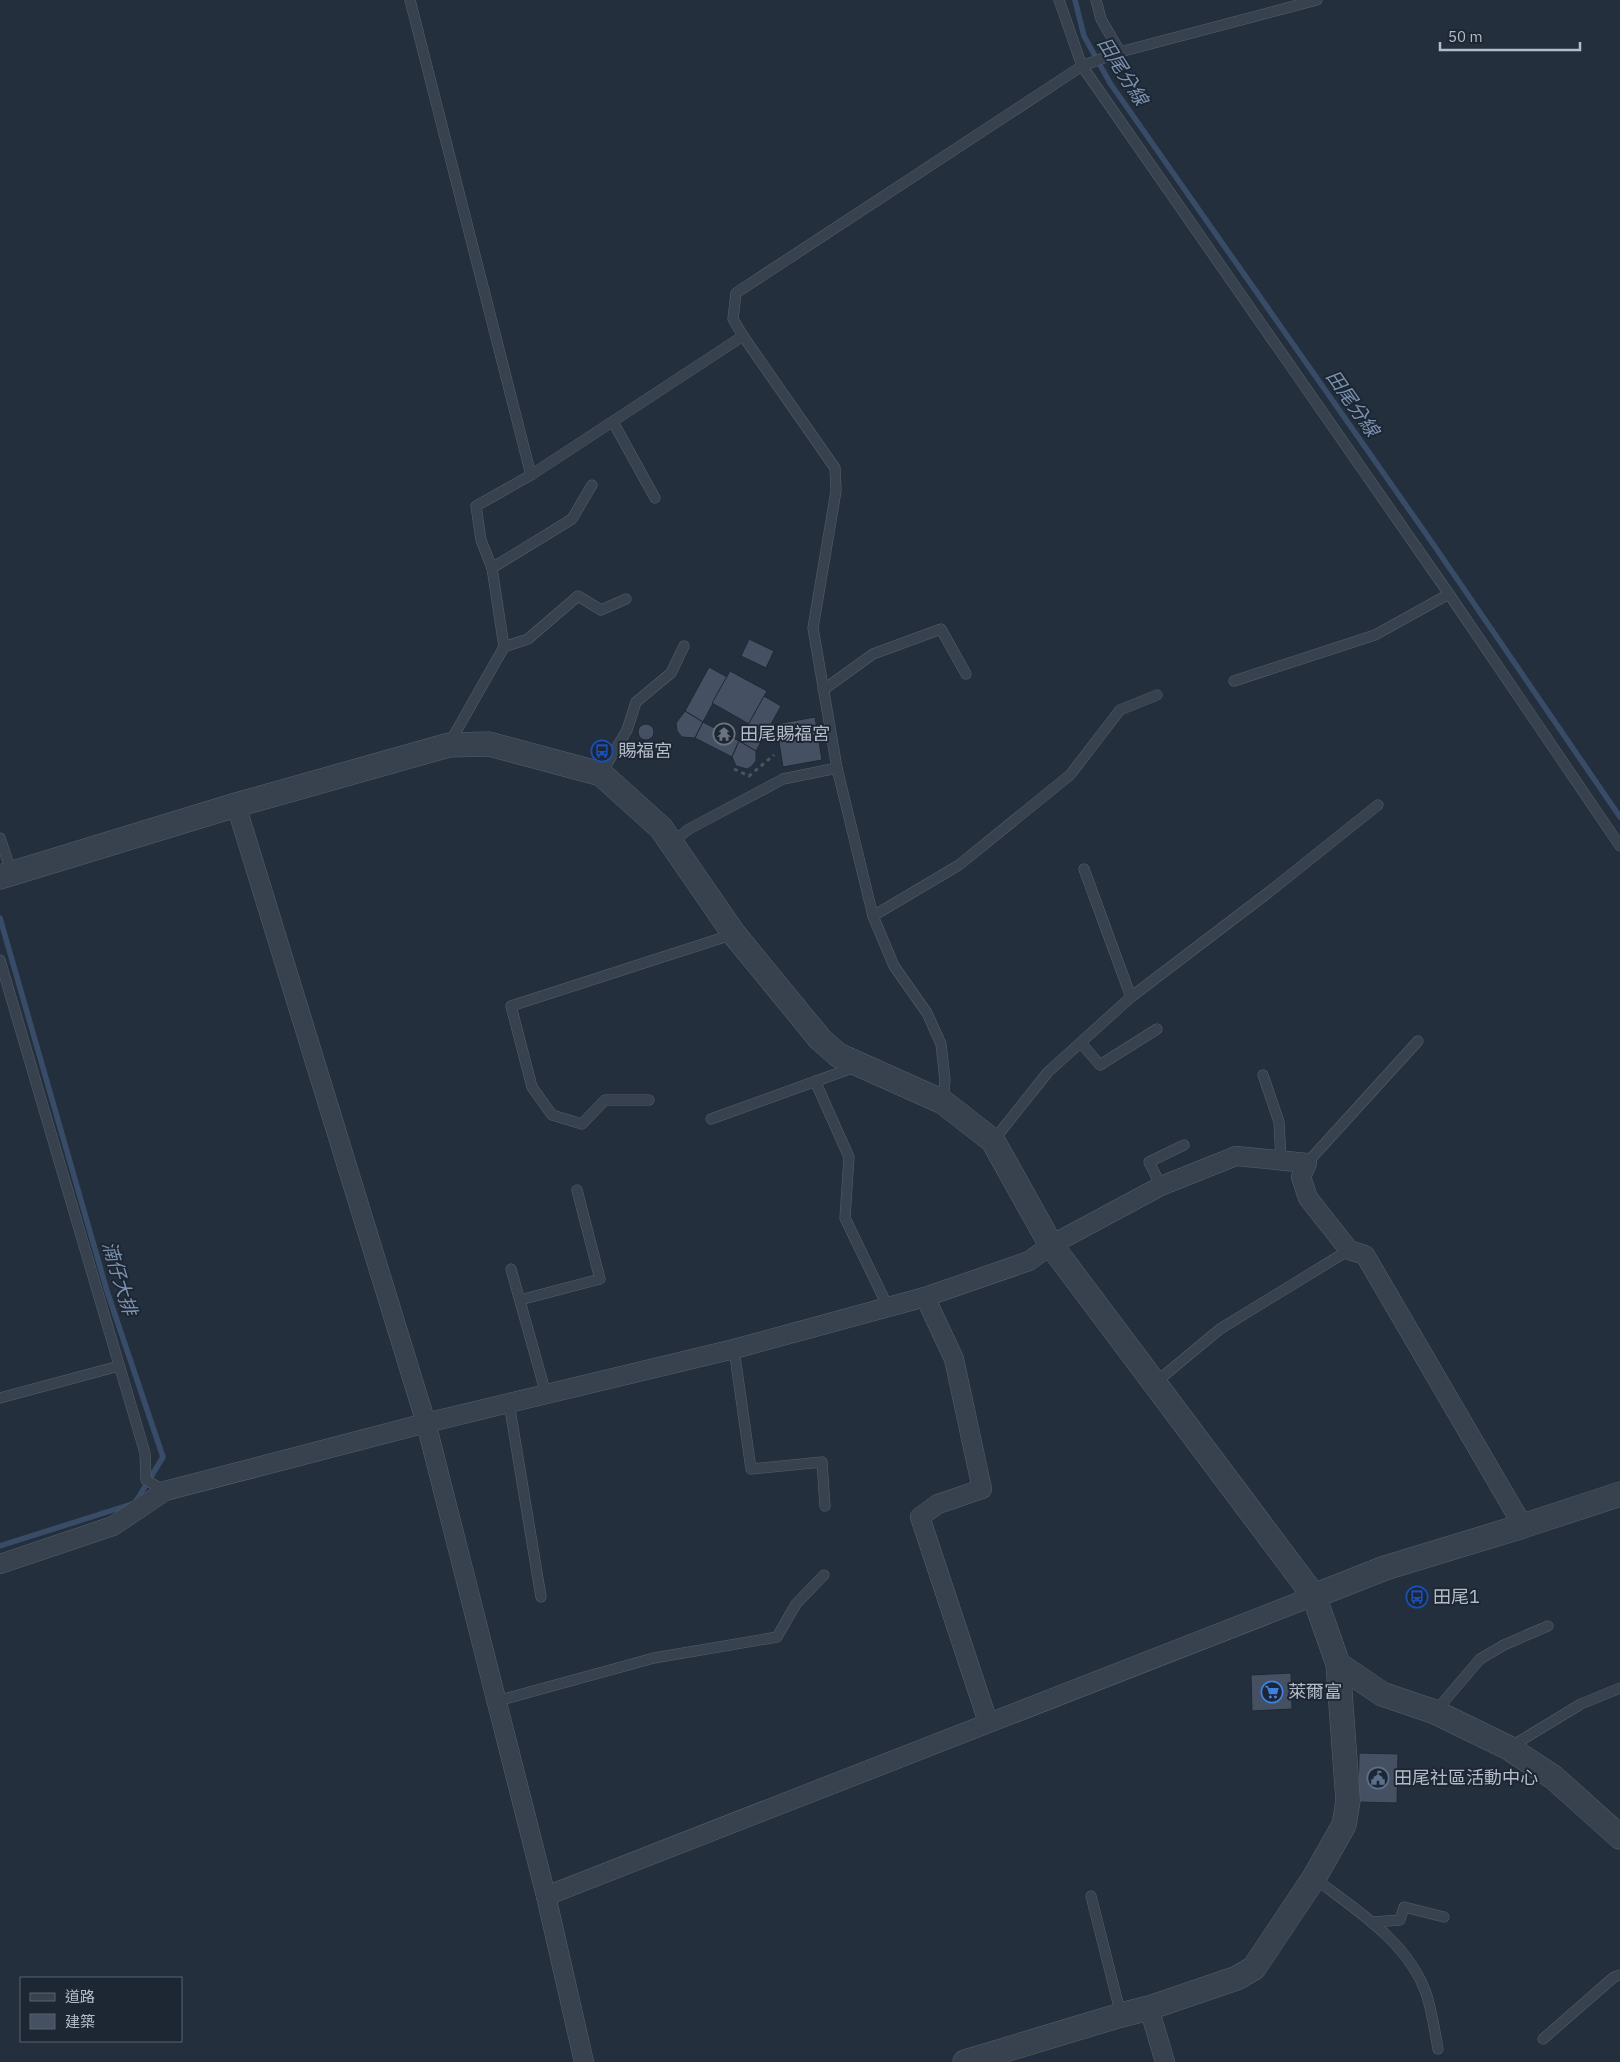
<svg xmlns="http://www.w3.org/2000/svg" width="1620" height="2062" viewBox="0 0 1620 2062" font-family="'IBM Plex Sans','Noto Sans TC',sans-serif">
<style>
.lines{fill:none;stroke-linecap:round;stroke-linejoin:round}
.stream{stroke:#394c67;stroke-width:5.5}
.building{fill:#455162;stroke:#1f2835}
.service-casing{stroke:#565f6c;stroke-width:11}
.minor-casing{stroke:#565f6c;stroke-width:20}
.tertiary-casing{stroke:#565f6c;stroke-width:25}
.path{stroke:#44595c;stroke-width:3;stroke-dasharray:4 4;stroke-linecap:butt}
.service{stroke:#38414e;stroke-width:10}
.minor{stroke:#38414e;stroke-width:19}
.tertiary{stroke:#38414e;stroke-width:24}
.labels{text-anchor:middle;stroke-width:4;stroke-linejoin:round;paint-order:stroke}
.poi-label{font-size:18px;fill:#b4bcc9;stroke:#1d2633;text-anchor:start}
.water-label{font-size:19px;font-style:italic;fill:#7c92b1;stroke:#1d2633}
</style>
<rect width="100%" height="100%" fill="#242f3e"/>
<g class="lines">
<!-- stream -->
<g class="stream">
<polyline points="1075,0 1084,36 1110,83 1431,541 1620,817"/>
<polyline points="0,918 107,1291 163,1457 135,1503 0,1546"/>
</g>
</g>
<!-- building -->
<g class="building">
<polygon points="749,639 774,651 766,668 741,656"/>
<polygon points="709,667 727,677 703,722 685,711"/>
<polygon points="730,671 767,691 749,724 712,703"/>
<polygon points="764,696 781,706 756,751 739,741"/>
<polygon points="685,711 703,722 695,738 682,737 677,731 676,723"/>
<polygon points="815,717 822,760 783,767 776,724"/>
<polygon points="703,722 739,741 732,757 695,738"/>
<circle cx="646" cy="732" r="8"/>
<polygon points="739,741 756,751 756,761 751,767 747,769 736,766 732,757"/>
<polygon points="1291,1673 1292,1709 1252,1711 1251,1675"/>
<polygon points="1359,1753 1398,1754 1397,1803 1358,1802"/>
</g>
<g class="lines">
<!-- service casing -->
<g class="service-casing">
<g id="service">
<polyline points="410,0 531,475 476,506 481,540 492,568 504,647 449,744"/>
<polyline points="1059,0 1082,66 1449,594 1620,846"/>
<polyline points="1096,0 1101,19 1120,52"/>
<polyline points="613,422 655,498"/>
<polyline points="531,475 743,336"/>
<polyline points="492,568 572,519 592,485"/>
<polyline points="504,647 528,639 578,596 601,610 626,599"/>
<polyline points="1234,681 1375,635 1449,594"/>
<polyline points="823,690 873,654 941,629 966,674"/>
<polyline points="837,768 813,628 836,491 835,468 743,336 733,319 736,293 1082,66 1120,52 1317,0"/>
<polyline points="601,774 627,730 636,702 671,673 684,646"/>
<polyline points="0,838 12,874"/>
<polyline points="671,843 689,829 783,779 837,768 873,916 894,966 927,1013 941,1044 945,1080 943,1101"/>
<polyline points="1084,869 1131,997"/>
<polyline points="873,916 959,865 1070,775 1120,710 1157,695"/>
<polyline points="0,960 145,1453 146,1480 165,1491"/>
<polyline points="1081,1043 1100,1065 1157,1029"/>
<polyline points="1263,1075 1279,1122 1281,1160"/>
<polyline points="815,1081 849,1157 845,1218 888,1307"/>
<polyline points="649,1100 605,1100 582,1124 552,1115 532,1087 511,1006 734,934"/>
<polyline points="711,1119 855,1067"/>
<polyline points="993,1141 1048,1072 1131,997 1269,892 1378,805"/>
<polyline points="1307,1163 1418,1041"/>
<polyline points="1161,1186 1149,1162 1184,1145"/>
<polyline points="511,1269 546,1394"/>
<polyline points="520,1300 600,1279 577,1190"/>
<polyline points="734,1349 751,1469 822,1462 825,1506"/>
<polyline points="1155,1383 1220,1329 1349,1250"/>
<polyline points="0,1398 119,1366"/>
<polyline points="509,1403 541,1597"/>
<polyline points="497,1701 654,1658 777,1637 796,1604 824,1575"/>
<polyline points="1435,1712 1480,1659 1504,1645 1548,1626"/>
<polyline points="1510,1747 1581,1704 1620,1688"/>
<path d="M1314,1878C1356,1910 1410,1943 1427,1996C1432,2013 1435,2031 1438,2049"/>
<polyline points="1091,1896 1121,2015"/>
<polyline points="1373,1922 1400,1920 1404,1907 1444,1917"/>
<polyline points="1543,2039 1614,1977 1620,1975"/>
</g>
</g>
<!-- minor casing -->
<g class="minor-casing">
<g id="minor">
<polyline points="236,805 426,1423 546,1896 584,2062"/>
<polyline points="925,1297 954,1359 982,1489 938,1504 920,1517 988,1722"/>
<polyline points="0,1564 113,1526 165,1491 426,1423 734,1349 925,1297 1029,1261 1051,1245 1161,1186 1236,1156 1307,1163 1301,1177 1308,1198 1349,1250 1365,1255 1523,1526"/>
<polyline points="546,1896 1314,1596"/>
<polyline points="1149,2008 1165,2062"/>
</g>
</g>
<!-- tertiary casing -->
<g class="tertiary-casing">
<g id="tertiary">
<polyline points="0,877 236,805 449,745 489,744 601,774 661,828 734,934 820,1039 838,1055 943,1102 993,1141 1051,1245 1314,1596 1338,1664 1348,1801 1344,1825 1314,1878 1254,1968 1237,1978 1149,2008 1121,2015 965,2062"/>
<polyline points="1314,1596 1385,1568 1523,1526 1620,1494"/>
<polyline points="1338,1664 1382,1694 1435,1712 1509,1748 1553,1777 1620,1837"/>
</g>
</g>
<!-- path -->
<polyline class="path" points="734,769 749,776 774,755"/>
<!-- service -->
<use href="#service" class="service"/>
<!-- minor -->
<use href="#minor" class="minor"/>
<!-- tertiary -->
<use href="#tertiary" class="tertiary"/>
</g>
<!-- icons -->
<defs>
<g id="temple-ring" transform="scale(1.125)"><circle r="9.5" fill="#1d2633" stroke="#6b7280" stroke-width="1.5"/><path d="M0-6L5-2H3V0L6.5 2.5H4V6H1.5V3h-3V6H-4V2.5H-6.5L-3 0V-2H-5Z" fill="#6b7280"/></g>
<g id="bus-ring" transform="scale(1.125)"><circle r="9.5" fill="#1d2633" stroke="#1a4fb4" stroke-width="1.5"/><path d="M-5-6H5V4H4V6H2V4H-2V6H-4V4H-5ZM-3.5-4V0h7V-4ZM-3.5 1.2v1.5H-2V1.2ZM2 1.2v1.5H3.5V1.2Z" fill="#1a4fb4"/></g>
<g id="supermarket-ring" transform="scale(1.125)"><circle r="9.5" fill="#1d2633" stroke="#3f7fe0" stroke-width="1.5"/><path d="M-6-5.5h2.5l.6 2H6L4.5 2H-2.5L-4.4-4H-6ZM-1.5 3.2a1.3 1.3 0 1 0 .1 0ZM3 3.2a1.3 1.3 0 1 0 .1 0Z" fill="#3f7fe0"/></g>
<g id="civic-ring" transform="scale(1.125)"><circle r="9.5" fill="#1d2633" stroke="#5c6f8a" stroke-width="1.5"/><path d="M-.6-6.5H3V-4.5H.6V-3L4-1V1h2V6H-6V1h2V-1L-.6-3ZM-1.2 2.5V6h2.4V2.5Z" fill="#5c6f8a"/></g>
</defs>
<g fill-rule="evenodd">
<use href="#temple-ring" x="724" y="734"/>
<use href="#bus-ring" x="602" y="751"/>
<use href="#bus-ring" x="1417" y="1597"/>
<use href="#supermarket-ring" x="1272" y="1692"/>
<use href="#civic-ring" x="1378" y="1778"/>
</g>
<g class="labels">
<!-- poi labels -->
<g class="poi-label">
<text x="740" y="740">田尾賜福宮</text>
<text x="618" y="757">賜福宮</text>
<text x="1433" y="1603">田尾1</text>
<text x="1288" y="1698">萊爾富</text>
<text x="1394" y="1784">田尾社區活動中心</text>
</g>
<!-- water labels -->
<g class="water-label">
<text transform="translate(1123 71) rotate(58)" y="7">田尾分線</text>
<text transform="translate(1353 403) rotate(55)" y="7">田尾分線</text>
<text transform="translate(120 1278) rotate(73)" y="7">湳仔大排</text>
</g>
</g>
<!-- legend -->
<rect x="20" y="1977" width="162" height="65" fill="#1d2633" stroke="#59626f"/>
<rect x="30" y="1993" width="25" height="8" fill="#38414e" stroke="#59626f"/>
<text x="65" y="2002" font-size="15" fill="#b4bcc9">道路</text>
<rect x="30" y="2014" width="25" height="15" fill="#455162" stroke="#59626f"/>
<text x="65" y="2027" font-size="15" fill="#b4bcc9">建築</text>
<!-- scale -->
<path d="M1440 42v8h140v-8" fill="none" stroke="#b4bcc9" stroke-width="2.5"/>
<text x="1448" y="42" font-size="15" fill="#b4bcc9" stroke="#1d2633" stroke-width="4" paint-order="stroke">50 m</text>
</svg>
